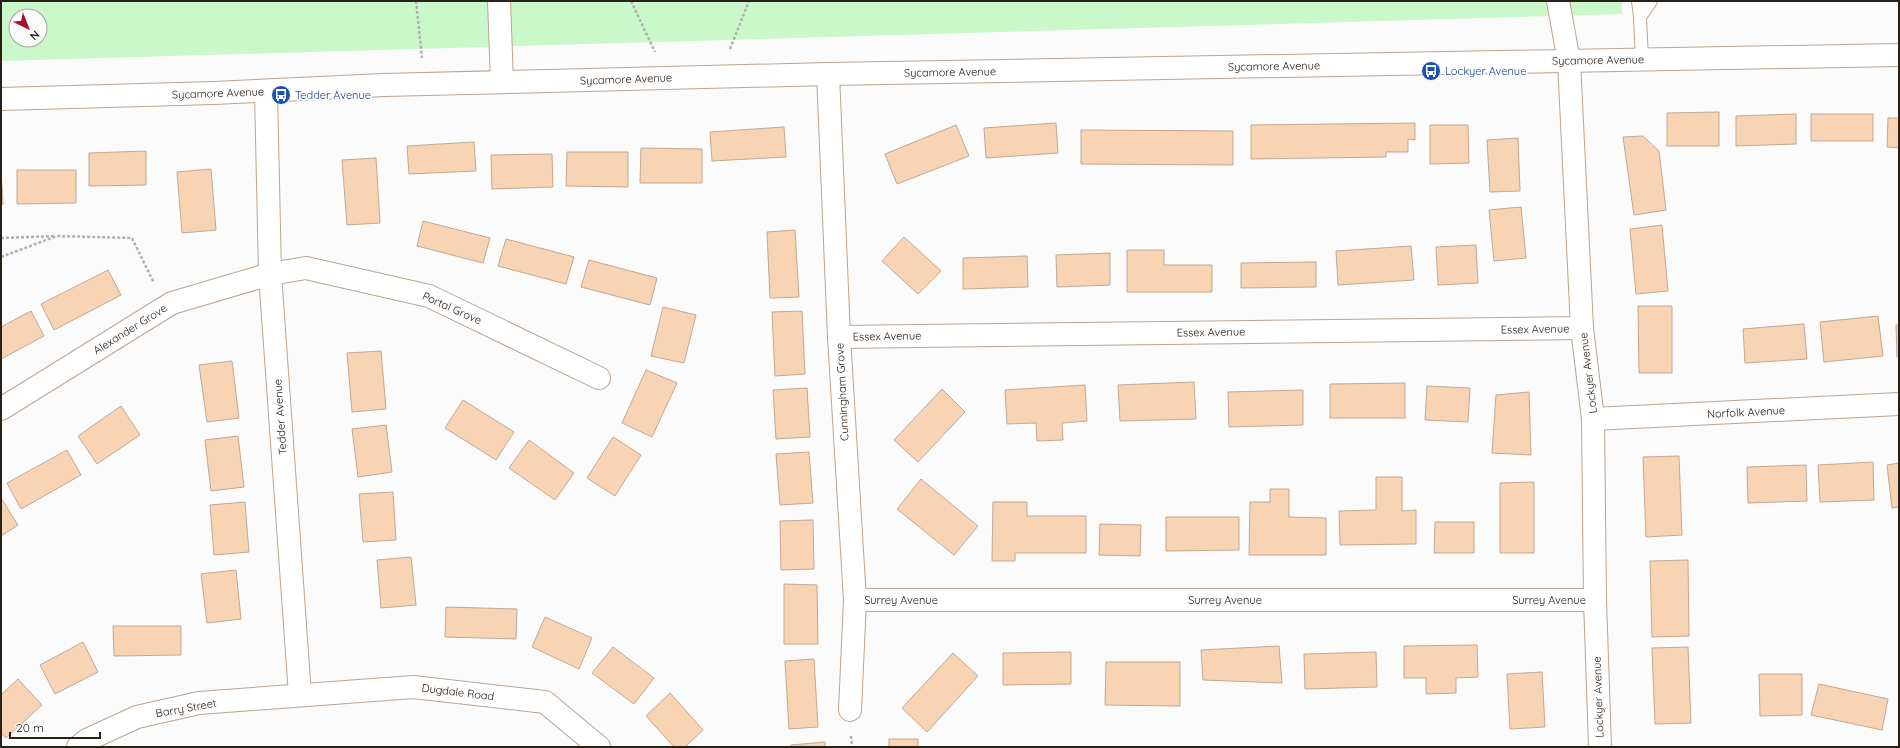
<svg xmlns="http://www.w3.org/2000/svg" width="1900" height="748" viewBox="0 0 1900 748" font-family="Quicksand,sans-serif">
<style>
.green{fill:#caf8cb;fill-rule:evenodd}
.building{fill:#f8d4b5;stroke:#c1a893}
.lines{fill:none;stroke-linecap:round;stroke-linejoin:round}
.lane-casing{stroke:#bca48f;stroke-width:14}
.street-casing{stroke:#bca48f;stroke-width:24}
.path{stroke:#b3b0ae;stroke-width:2.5;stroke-dasharray:3 2;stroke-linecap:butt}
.lane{stroke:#fff;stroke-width:12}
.street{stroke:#fff;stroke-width:22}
.labels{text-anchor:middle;stroke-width:3.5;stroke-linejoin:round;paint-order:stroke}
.street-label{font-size:11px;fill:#292018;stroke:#fbfbfb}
.transit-label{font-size:11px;fill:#164399;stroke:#fbfbfb;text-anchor:start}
</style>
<rect width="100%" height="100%" fill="#fbfbfb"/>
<!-- green -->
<path class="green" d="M1,1H1622V14L1,61ZM16,16H40V40H16Z"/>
<!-- building -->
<g class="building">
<polygon points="1719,112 1719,146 1667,146 1667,113"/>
<polygon points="1796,114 1796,144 1736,146 1736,116"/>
<rect x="1811" y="114" width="62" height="27"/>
<polygon points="1888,118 1899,118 1899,148 1887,147"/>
<polygon points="1056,123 1058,153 986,158 984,128"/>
<polygon points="1415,123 1415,140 1408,139 1408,152 1386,152 1386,157 1251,159 1251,125"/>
<polygon points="956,125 969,156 897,184 885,154"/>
<polygon points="1430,125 1468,125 1469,163 1430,164"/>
<polygon points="784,127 786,157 712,161 710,132"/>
<polygon points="1081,130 1233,131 1233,165 1081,164"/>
<polygon points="1643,136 1659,151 1666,210 1634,215 1623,137"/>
<polygon points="1518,138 1520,191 1490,192 1487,140"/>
<polygon points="474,142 476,171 409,174 407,146"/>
<polygon points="641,148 702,149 702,183 640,183"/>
<polygon points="146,151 146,185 89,186 89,153"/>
<polygon points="567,152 628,152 628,187 566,186"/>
<polygon points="552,154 553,187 492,189 491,155"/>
<polygon points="376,158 380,223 347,225 342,160"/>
<polygon points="211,169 216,230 182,233 177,172"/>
<polygon points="17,170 76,170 76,203 17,204"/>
<polygon points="1,172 3,204 1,205"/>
<polygon points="1521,207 1526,258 1494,261 1489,210"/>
<polygon points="423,221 490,238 483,263 417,246"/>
<polygon points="1662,225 1668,291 1636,294 1630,229"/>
<polygon points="795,230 799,297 770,298 767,232"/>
<polygon points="904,237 941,271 918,294 882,261"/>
<polygon points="506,239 574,257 566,284 498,266"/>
<polygon points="1476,245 1478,283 1438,285 1436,247"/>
<polygon points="1411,246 1414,280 1338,285 1336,251"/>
<polygon points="1127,250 1164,250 1164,265 1212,265 1212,292 1127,292"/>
<polygon points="1110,253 1110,285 1057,287 1056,255"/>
<polygon points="1027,256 1028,287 963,289 963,258"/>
<polygon points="589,260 657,278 650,305 581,287"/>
<polygon points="1316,262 1316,287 1241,288 1241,263"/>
<polygon points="108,270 121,295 54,330 41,304"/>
<polygon points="1638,306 1672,306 1672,373 1639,373"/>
<polygon points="663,307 696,315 684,363 651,356"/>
<polygon points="31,311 44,336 1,359 1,327"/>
<polygon points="802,311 805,374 775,376 772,312"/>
<polygon points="1878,316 1883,356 1824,362 1820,322"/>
<polygon points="1804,324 1807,359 1745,363 1743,329"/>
<polygon points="1896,325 1899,325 1899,357 1897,357"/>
<polygon points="381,351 386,409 352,412 347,353"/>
<polygon points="232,361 239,418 207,422 199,365"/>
<polygon points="646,370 677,383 652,437 622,423"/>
<polygon points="1194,382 1196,419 1120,421 1118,385"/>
<polygon points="1405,383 1405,418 1330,418 1330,384"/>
<polygon points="1085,385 1087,421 1062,423 1063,440 1037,441 1036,423 1007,424 1005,390"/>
<polygon points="1427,386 1470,388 1468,422 1425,420"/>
<polygon points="807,388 810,437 776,439 773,390"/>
<polygon points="942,389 965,412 918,462 894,440"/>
<polygon points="1303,390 1303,425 1229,427 1228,392"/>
<polygon points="1529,392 1531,455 1492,453 1496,395"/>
<polygon points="463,400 514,432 496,460 445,428"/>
<polygon points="121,406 140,435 97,464 78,436"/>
<polygon points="386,425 392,472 358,477 352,429"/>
<polygon points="238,436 244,487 211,491 205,440"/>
<polygon points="613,437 641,455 615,496 587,478"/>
<polygon points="529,440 574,473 555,500 509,468"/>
<polygon points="67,450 81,475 21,509 7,483"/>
<polygon points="809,452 813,503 780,505 776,454"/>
<polygon points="1679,456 1682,535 1646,537 1643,457"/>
<polygon points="1873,462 1874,500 1820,502 1818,465"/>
<polygon points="1899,463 1899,507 1892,508 1887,465"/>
<polygon points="1806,465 1807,501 1748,503 1747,467"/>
<polygon points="1376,477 1402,477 1402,511 1416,510 1416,544 1340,545 1339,511 1376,510"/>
<polygon points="921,479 978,526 954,555 897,509"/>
<polygon points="1534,482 1534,553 1500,553 1500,483"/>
<polygon points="1270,489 1289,489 1289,517 1326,518 1326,555 1249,555 1250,502 1270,502"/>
<polygon points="393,492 396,540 363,542 359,494"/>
<polygon points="1,498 18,525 1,536"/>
<polygon points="245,502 249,552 214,555 210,505"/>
<polygon points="993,502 1027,502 1027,516 1086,516 1086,553 1015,553 1015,561 992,561"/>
<polygon points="1166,517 1239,517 1239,550 1166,551"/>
<polygon points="813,520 814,569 781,570 780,521"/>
<polygon points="1435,522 1474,522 1474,553 1434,553"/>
<polygon points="1100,524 1141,525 1140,556 1099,555"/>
<polygon points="411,557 416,605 381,608 377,560"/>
<polygon points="1688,560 1689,636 1652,637 1650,561"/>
<polygon points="236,570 241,619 207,623 201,574"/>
<polygon points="784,584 817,585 818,644 784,644"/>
<polygon points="446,607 517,609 516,639 445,637"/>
<polygon points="545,617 592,638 579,669 532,647"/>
<polygon points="113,626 181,626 181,655 114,656"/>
<polygon points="83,642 98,672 55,694 40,665"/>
<polygon points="1477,645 1478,677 1456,678 1456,693 1426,694 1426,678 1404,678 1404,646"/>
<polygon points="1279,646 1282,683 1203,680 1201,650"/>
<polygon points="613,647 654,678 634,704 592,673"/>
<polygon points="1688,647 1691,723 1655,724 1652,648"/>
<polygon points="1071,652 1071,684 1003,685 1003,653"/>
<polygon points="1376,652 1377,687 1305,689 1304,654"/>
<polygon points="953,653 978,676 927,732 902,708"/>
<polygon points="814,659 818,727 789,729 785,661"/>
<polygon points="1106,662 1180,662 1180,706 1105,705"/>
<polygon points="1542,672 1545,727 1510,729 1507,674"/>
<polygon points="1759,674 1802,674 1802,715 1760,716"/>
<polygon points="18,679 42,705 6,738 1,733 1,695"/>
<polygon points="1819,684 1888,699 1882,730 1811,715"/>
<polygon points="670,693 703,730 685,747 674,747 646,716"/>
<rect x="889" y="739" width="29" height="8"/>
<polygon points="825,742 825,747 791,747 791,745"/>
</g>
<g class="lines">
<!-- lane casing -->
<g class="lane-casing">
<g id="lane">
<polyline points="1638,1 1640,17"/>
<polyline points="1642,59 1640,17 1651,1"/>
</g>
</g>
<!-- street casing -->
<g class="street-casing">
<g id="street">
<polyline points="499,1 502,82"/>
<polyline points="1558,1 1569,61 1582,328 1593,419 1595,600 1600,747"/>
<polyline points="828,74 839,337 855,600 850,710"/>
<polyline points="266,91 270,274 300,695"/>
<polyline points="1,99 214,93 384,85 828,74 1899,55"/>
<polyline points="839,337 1582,328"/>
<polyline points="1,409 172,303 270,274 306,268 429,296 599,378"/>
<polyline points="1593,419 1899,404"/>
<polyline points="855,600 1595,600"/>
<polyline points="78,747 87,740 137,717 199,703 413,687 545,702 599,747"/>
</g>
</g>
<!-- path -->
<g class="path">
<polyline points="416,1 422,58"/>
<polyline points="631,1 655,52"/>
<polyline points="730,49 749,1"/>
<polyline points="1,238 55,236"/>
<polyline points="1,257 57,236 132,238 154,283"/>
<polyline points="851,736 852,747"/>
</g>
<!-- lane -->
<use href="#lane" class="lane"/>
<!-- street -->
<use href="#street" class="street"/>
</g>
<!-- icons -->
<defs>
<g id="bus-disc" transform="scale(1)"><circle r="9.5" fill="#1a4fb4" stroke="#fbfbfb"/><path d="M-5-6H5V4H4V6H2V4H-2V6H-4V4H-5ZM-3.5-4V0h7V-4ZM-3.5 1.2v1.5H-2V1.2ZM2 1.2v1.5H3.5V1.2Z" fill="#fff"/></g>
</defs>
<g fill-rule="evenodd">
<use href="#bus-disc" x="1431" y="71"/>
<use href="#bus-disc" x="281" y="95"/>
</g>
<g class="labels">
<!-- street labels -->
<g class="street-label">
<text transform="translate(1598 60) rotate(-1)" y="4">Sycamore Avenue</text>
<text transform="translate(1274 66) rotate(-1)" y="4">Sycamore Avenue</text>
<text transform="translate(950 72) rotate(-1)" y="4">Sycamore Avenue</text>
<text transform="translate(626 79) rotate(-2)" y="4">Sycamore Avenue</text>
<text transform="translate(218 93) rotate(-2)" y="4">Sycamore Avenue</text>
<text transform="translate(452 308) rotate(24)" y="4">Portal Grove</text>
<text transform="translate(130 329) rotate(-32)" y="4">Alexander Grove</text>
<text transform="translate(1535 329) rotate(-1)" y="4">Essex Avenue</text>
<text transform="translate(1211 332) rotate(-1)" y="4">Essex Avenue</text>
<text transform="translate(887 336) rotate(-1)" y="4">Essex Avenue</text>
<text transform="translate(1588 373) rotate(-97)" y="4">Lockyer Avenue</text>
<text transform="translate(842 392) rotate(-93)" y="4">Cunningham Grove</text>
<text transform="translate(1746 412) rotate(-3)" y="4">Norfolk Avenue</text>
<text transform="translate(280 417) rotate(-94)" y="4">Tedder Avenue</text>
<text x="901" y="604">Surrey Avenue</text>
<text x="1225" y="604">Surrey Avenue</text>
<text x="1549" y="604">Surrey Avenue</text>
<text transform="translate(458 692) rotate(7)" y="4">Dugdale Road</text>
<text transform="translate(1598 697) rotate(-92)" y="4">Lockyer Avenue</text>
<text transform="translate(186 708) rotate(-10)" y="4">Barry Street</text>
</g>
<!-- transit labels -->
<g class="transit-label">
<text x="1445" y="75">Lockyer Avenue</text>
<text x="295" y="99">Tedder Avenue</text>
</g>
</g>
<!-- border -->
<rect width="1900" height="748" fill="none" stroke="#292018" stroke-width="4"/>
<!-- north arrow -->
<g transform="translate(28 28) rotate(137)"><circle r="19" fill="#fbfbfb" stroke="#a7a3a0"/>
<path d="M0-3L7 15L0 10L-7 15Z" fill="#a81129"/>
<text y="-6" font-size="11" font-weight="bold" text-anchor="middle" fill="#292018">N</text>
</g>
<!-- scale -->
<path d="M10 732v6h90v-6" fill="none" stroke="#292018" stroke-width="2"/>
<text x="16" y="732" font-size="12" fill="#292018" stroke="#fbfbfb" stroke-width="3" paint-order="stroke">20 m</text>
</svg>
